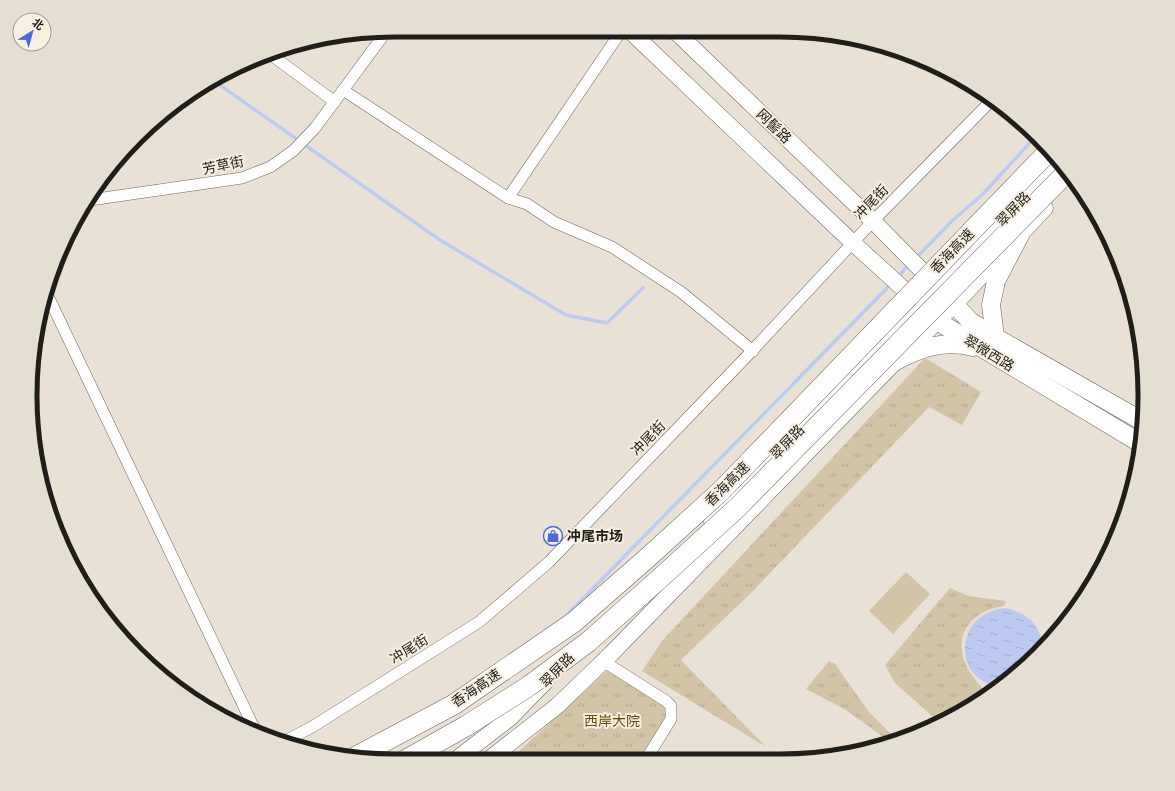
<svg xmlns="http://www.w3.org/2000/svg" width="1175" height="791" viewBox="0 0 1175 791" font-family="Commissioner,'Noto Sans SC',sans-serif">
<style>
.grass{fill:url(#grass-tufts)}
.garden{fill:#d3c3a7}
.water{fill:url(#water-ripples)}
.lines{fill:none;stroke-linecap:round;stroke-linejoin:round}
.stream{stroke:#bccaf1;stroke-width:3.5}
.street-casing{stroke:#6c665b;stroke-width:12}
.secondary-casing{stroke:#6c665b;stroke-width:17}
.primary-casing{stroke:#6c665b;stroke-width:19}
.street{stroke:#fff;stroke-width:11}
.secondary{stroke:#fff;stroke-width:16}
.primary{stroke:#fff;stroke-width:18}
.highway-bridge-casing{stroke:#6c665b;stroke-width:21;stroke-linecap:butt}
.highway-bridge{stroke:#fff;stroke-width:20}
.labels{text-anchor:middle;stroke-width:4;stroke-linejoin:round;paint-order:stroke}
.street-label{font-size:14px;fill:#201e19;stroke:#f6efe2}
.poi-label{font-size:14px;font-weight:bold;fill:#201e19;stroke:#f6efe2;text-anchor:start}
.park-label{font-size:14px;fill:#674a04;stroke:#f6efe2}
.rim{fill:none;stroke:#201e19;stroke-width:5}
</style>
<defs>
<pattern id="grass-tufts" width="24" height="20" patternUnits="userSpaceOnUse"><rect width="24" height="20" fill="#d3c3a7"/><path d="M3 7l-1-3M5 7V3M7 7l1-3M15 17l-1-3M17 17v-4M19 17l1-3" fill="none" stroke="#b5a78f"/></pattern>
<pattern id="water-ripples" width="26" height="14" patternUnits="userSpaceOnUse"><rect width="26" height="14" fill="#bccaf1"/><path d="M2 4q2-2 4 0t4 0M15 11q2-2 4 0t4 0" fill="none" stroke="#a1adce"/></pattern>
</defs>
<rect width="100%" height="100%" fill="#e9e1d5"/>
<!-- grass -->
<g class="grass">
<polygon points="925,358 981,392 962,425 929,407 751,593 681,660 766,747 642,671 662,641"/>
<path d="M950,588L968,596L1006,601L1004,606C973,610 952,633 966,665C971,676 980,685 989,695L939,722L895,683L885,665Z"/>
<polygon points="829,661 835,664 869,712 897,740 890,742 846,710 806,689"/>
<polygon points="607,671 670,709 638,761 508,761"/>
</g>
<!-- garden -->
<polygon class="garden" points="906,572 930,594 893,634 869,611"/>
<!-- water -->
<path class="water" d="M1005,608C1027,613 1042,625 1042,649L999,686C955,682 950,615 1005,608Z"/>
<g class="lines">
<!-- stream -->
<g class="stream">
<polyline points="214,81 440,240 566,315 607,323 643,288"/>
<polyline points="916,258 953,220 982,195 1036,136"/>
<polyline points="897,278 910,263"/>
<polyline points="564,618 891,284"/>
</g>
<!-- street casing -->
<g class="street-casing">
<g id="street">
<polyline points="270,54 335,102"/>
<polyline points="343,90 508,198 527,204 554,222 612,247 681,292 753,351"/>
<polyline points="508,198 622,30"/>
<polyline points="90,200 242,178 270,167 293,151 315,128 386,32"/>
<polyline points="48,296 255,730"/>
<polyline points="603,661 666,701 671,706 671,719 645,761"/>
<polyline points="285,741 312,727 479,622 549,562 749,354 873,221 990,102"/>
</g>
</g>
<!-- secondary casing -->
<g class="secondary-casing">
<g id="secondary">
<polyline points="629,30 853,243 919,303"/>
<polyline points="674,30 873,221 935,284"/>
<polyline points="711,519 1058,162"/>
<polyline points="454,761 510,718 546,681"/>
<polyline points="487,761 557,706 611,654 896,361 955,304 1045,208"/>
</g>
</g>
<!-- primary casing -->
<g class="primary-casing">
<g id="primary">
<polyline points="938,287 970,321 995,337 1142,421"/>
<polyline points="920,305 937,321 1140,443"/>
<polyline points="995,337 991,305 996,281 1020,235"/>
<path d="M896,361C921,347 945,340 973,347"/>
</g>
</g>
<!-- street -->
<use href="#street" class="street"/>
<!-- secondary -->
<use href="#secondary" class="secondary"/>
<!-- primary -->
<use href="#primary" class="primary"/>
<!-- highway-bridge casing -->
<g class="highway-bridge-casing">
<g id="highway-bridge">
<polyline points="355,757 453,705 574,622 645,560 722,490 1049,151"/>
<polyline points="404,761 466,726 529,686 588,642 657,581 737,508 1067,172"/>
</g>
</g>
<!-- highway-bridge -->
<use href="#highway-bridge" class="highway-bridge"/>
</g>
<!-- icons -->
<defs>
<g id="shop-ring" transform="scale(1)"><circle r="9.5" fill="#f6efe2" stroke="#4d68dd" stroke-width="1.5"/><path d="M-5-2.5h2.3a2.7 3.5 0 0 1 5.4 0H5L5.5 6h-11ZM-1.5-2.5h3a1.5 2.3 0 0 0-3 0Z" fill="#4d68dd"/></g>
</defs>
<g fill-rule="evenodd">
<use href="#shop-ring" x="553" y="536"/>
</g>
<g class="labels">
<!-- street labels -->
<g class="street-label">
<text transform="translate(774 126) rotate(44)" y="5">网髻路</text>
<text transform="translate(223 165) rotate(-12)" y="5">芳草街</text>
<text transform="translate(871 202) rotate(-46)" y="5">冲尾街</text>
<text transform="translate(1013 209) rotate(-46)" y="5">翠屏路</text>
<text transform="translate(952 251) rotate(-46)" y="5">香海高速</text>
<text transform="translate(989 353) rotate(31)" y="5">翠微西路</text>
<text transform="translate(648 438) rotate(-46)" y="5">冲尾街</text>
<text transform="translate(787 442) rotate(-46)" y="5">翠屏路</text>
<text transform="translate(727 484) rotate(-45)" y="5">香海高速</text>
<text transform="translate(409 649) rotate(-32)" y="5">冲尾街</text>
<text transform="translate(557 670) rotate(-46)" y="5">翠屏路</text>
<text transform="translate(476 688) rotate(-34)" y="5">香海高速</text>
</g>
<!-- poi labels -->
<g class="poi-label">
<text x="567" y="541">冲尾市场</text>
</g>
<!-- park labels -->
<g class="park-label">
<text x="612" y="726">西岸大院</text>
</g>
</g>
<!-- crop -->
<path d="M0 0H1175V791H0ZM395 37H780A358 358 0 0 1 1138 395V396A358 358 0 0 1 780 754H395A358 358 0 0 1 37 396V395A358 358 0 0 1 395 37Z" fill="#e5ded2" fill-rule="evenodd"/>
<path class="rim" d="M395 37H780A358 358 0 0 1 1138 395V396A358 358 0 0 1 780 754H395A358 358 0 0 1 37 396V395A358 358 0 0 1 395 37Z"/>
<!-- north arrow -->
<g transform="translate(32 32) rotate(37)"><circle r="19" fill="#f6efe2" stroke="#a09b92"/>
<path d="M0-3L7 15L0 10L-7 15Z" fill="#4d68dd"/>
<text y="-6" font-size="11" font-weight="bold" text-anchor="middle" fill="#201e19">北</text>
</g>
</svg>
